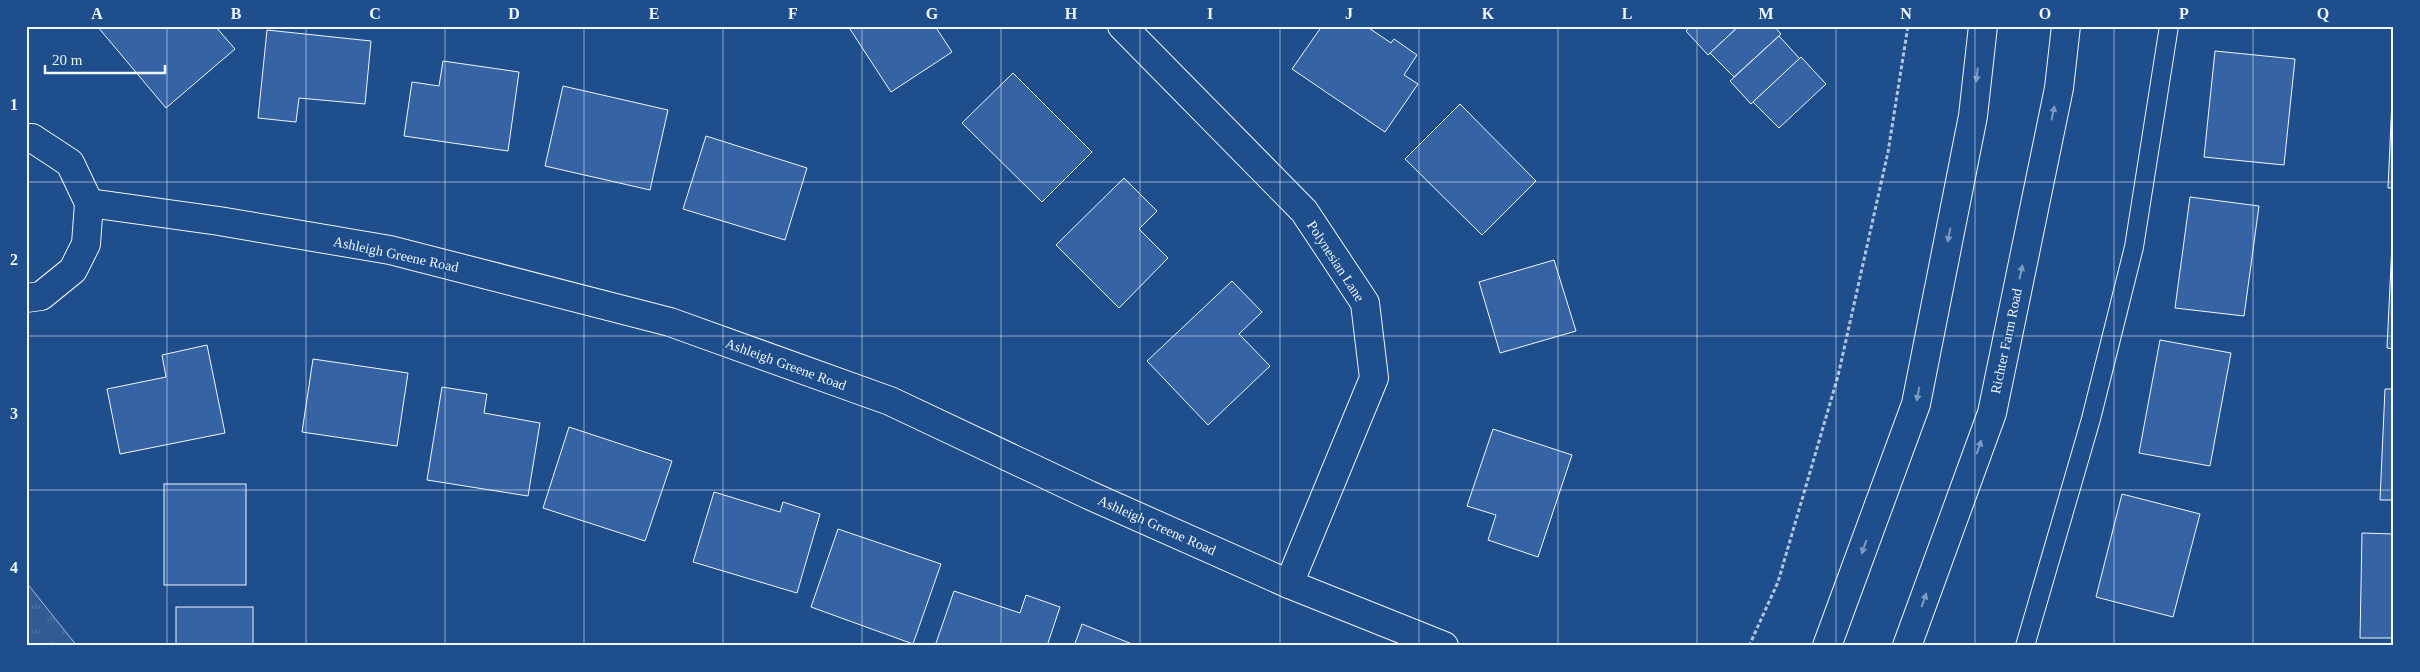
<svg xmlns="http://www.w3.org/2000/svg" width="2420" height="672" viewBox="0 0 2420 672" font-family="'Times New Roman',serif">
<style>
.grass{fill:url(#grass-tufts);stroke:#a8bbd7}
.building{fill:#3563a3;stroke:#f2f6ff}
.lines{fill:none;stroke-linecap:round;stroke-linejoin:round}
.lane-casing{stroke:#f2f6ff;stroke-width:20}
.street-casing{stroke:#f2f6ff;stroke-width:30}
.secondary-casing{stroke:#f2f6ff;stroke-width:30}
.path{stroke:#b3c4dc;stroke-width:3;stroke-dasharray:4 2.5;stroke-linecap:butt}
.lane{stroke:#1f4e8c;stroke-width:18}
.street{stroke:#1f4e8c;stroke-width:28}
.secondary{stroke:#1f4e8c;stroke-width:28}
.oneway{fill:#7e9ac0}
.grid{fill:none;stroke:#f2f6ff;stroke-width:1;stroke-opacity:0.55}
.labels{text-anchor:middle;stroke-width:4;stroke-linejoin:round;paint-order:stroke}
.street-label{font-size:14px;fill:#f2f6ff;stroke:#1f4e8c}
.neatline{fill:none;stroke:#f2f6ff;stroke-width:2}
.grid-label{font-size:16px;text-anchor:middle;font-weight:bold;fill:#f2f6ff}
</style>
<defs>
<pattern id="grass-tufts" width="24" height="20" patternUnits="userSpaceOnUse" patternTransform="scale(1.25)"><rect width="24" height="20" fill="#305b95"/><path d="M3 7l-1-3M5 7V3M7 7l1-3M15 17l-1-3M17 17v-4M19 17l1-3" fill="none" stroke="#4e73a5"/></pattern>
</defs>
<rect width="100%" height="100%" fill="#1f4e8c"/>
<!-- grass -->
<polygon class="grass" points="26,582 77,646 26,646"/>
<!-- building -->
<g class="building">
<polygon points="97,26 215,26 235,49 166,108"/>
<polygon points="848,26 935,26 952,52 891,92"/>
<polygon points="1322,26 1366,26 1391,43 1394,39 1417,55 1404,75 1418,84 1385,132 1292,69"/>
<polygon points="1691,26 1739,26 1708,55 1686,31"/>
<polygon points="1739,26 1774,26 1781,34 1734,77 1710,53"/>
<polygon points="267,30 371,41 365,104 299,98 296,122 258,118"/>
<polygon points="1779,36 1800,59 1751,104 1730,81"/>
<polygon points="2215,51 2295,59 2284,165 2204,157"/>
<polygon points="1801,57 1826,84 1779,128 1753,102"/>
<polygon points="443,61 519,72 508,151 404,136 412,82 439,86"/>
<polygon points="1013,73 1092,152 1042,202 962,123"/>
<polygon points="563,86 668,110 650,190 545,166"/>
<polygon points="2392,100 2394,100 2394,188 2388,188"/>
<polygon points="1460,104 1536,181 1482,235 1405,159"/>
<polygon points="706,136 807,168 785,240 683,209"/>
<polygon points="1124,178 1157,211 1139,229 1168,258 1119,308 1056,245"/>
<polygon points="2190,197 2259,206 2244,316 2175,308"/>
<polygon points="2392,244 2394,244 2394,349 2387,348"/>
<polygon points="1554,260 1576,331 1500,353 1479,282"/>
<polygon points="1232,281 1262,312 1239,334 1270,366 1208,425 1147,361"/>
<polygon points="2160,340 2231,353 2210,466 2139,453"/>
<polygon points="207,345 225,433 120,454 107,389 166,377 162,355"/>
<polygon points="313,359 408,373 397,446 302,432"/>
<polygon points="442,387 487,394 484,413 540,423 528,496 427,480"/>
<polygon points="2385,389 2394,389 2394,500 2380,500"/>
<polygon points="569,427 672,461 645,541 543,508"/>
<polygon points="1493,429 1572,455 1538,557 1488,540 1496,515 1467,506"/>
<rect x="164" y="484" width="82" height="101"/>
<polygon points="714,492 780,512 783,502 820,514 797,593 693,562"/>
<polygon points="2122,494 2200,514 2173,617 2096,597"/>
<polygon points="838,529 941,564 913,644 811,607"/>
<polygon points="2362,533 2394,534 2394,638 2360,638"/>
<polygon points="954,591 1020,613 1026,595 1060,607 1047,646 935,646"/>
<rect x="176" y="607" width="77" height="39"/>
<polygon points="1082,624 1137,646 1074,646"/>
</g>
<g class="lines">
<!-- lane casing -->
<g class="lane-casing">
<polyline id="lane" points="2025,646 2091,419 2134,247 2169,26"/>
</g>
<!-- street casing -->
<g class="street-casing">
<g id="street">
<polyline points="1122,26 1304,211 1365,303 1374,378 1289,584"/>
<polyline points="26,138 32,138 70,163 89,203 86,244 73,270 41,296 26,298"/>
<polyline points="89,203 219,221 390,250 670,322 890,401 1089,495 1289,584 1444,646"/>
</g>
</g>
<!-- secondary casing -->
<g class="secondary-casing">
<g id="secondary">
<polyline points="1827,646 1916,404 1973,116 1983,26"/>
<polyline points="1907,646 1992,413 2059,88 2066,26"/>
</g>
</g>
<!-- path -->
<polyline class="path" points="1749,646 1778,582 1838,376 1888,152 1908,26"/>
<!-- lane -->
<use href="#lane" class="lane"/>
<!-- street -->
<use href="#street" class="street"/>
<!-- secondary -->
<use href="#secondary" class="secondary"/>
</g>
<!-- one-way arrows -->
<defs><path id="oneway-solid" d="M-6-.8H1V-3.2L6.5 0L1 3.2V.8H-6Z" transform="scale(1.25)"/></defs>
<g class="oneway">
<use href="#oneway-solid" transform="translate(1977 75) rotate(96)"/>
<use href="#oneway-solid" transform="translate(2053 113) rotate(-78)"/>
<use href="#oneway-solid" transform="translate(1949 235) rotate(101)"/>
<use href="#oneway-solid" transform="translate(2021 272) rotate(-78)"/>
<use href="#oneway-solid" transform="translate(1918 394) rotate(101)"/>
<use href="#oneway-solid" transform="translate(1979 447) rotate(-70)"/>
<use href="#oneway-solid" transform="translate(1864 547) rotate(110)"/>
<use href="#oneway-solid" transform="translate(1924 600) rotate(-70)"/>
</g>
<!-- grid -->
<path class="grid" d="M167,26V646M306,26V646M445,26V646M584,26V646M723,26V646M862,26V646M1001,26V646M1140,26V646M1280,26V646M1419,26V646M1558,26V646M1697,26V646M1836,26V646M1975,26V646M2114,26V646M2253,26V646M26,182H2394M26,336H2394M26,490H2394"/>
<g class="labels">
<!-- street labels -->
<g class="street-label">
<text transform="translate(396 254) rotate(12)" y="5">Ashleigh Greene Road</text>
<text transform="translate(1336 261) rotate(57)" y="5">Polynesian Lane</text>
<text transform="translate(2006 341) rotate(-78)" y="5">Richter Farm Road</text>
<text transform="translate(786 364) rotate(20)" y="5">Ashleigh Greene Road</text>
<text transform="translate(1157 525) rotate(24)" y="5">Ashleigh Greene Road</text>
</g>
</g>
<!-- border -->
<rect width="2420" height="672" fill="none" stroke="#1f4e8c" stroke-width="55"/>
<!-- scale -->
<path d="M45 65v8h120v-8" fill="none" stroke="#f2f6ff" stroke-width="2.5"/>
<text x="52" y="65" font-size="15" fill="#f2f6ff" stroke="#1f4e8c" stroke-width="4" paint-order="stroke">20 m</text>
<rect x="28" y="28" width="2364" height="616" class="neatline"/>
<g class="grid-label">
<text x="97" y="19">A</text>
<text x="236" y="19">B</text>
<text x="375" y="19">C</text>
<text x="514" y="19">D</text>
<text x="654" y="19">E</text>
<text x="793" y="19">F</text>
<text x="932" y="19">G</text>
<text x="1071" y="19">H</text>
<text x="1210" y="19">I</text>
<text x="1349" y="19">J</text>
<text x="1488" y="19">K</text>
<text x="1627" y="19">L</text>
<text x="1766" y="19">M</text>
<text x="1906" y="19">N</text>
<text x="2045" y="19">O</text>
<text x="2184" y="19">P</text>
<text x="2323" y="19">Q</text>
<text x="14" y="110">1</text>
<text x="14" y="265">2</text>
<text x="14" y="419">3</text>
<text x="14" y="573">4</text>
</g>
</svg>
